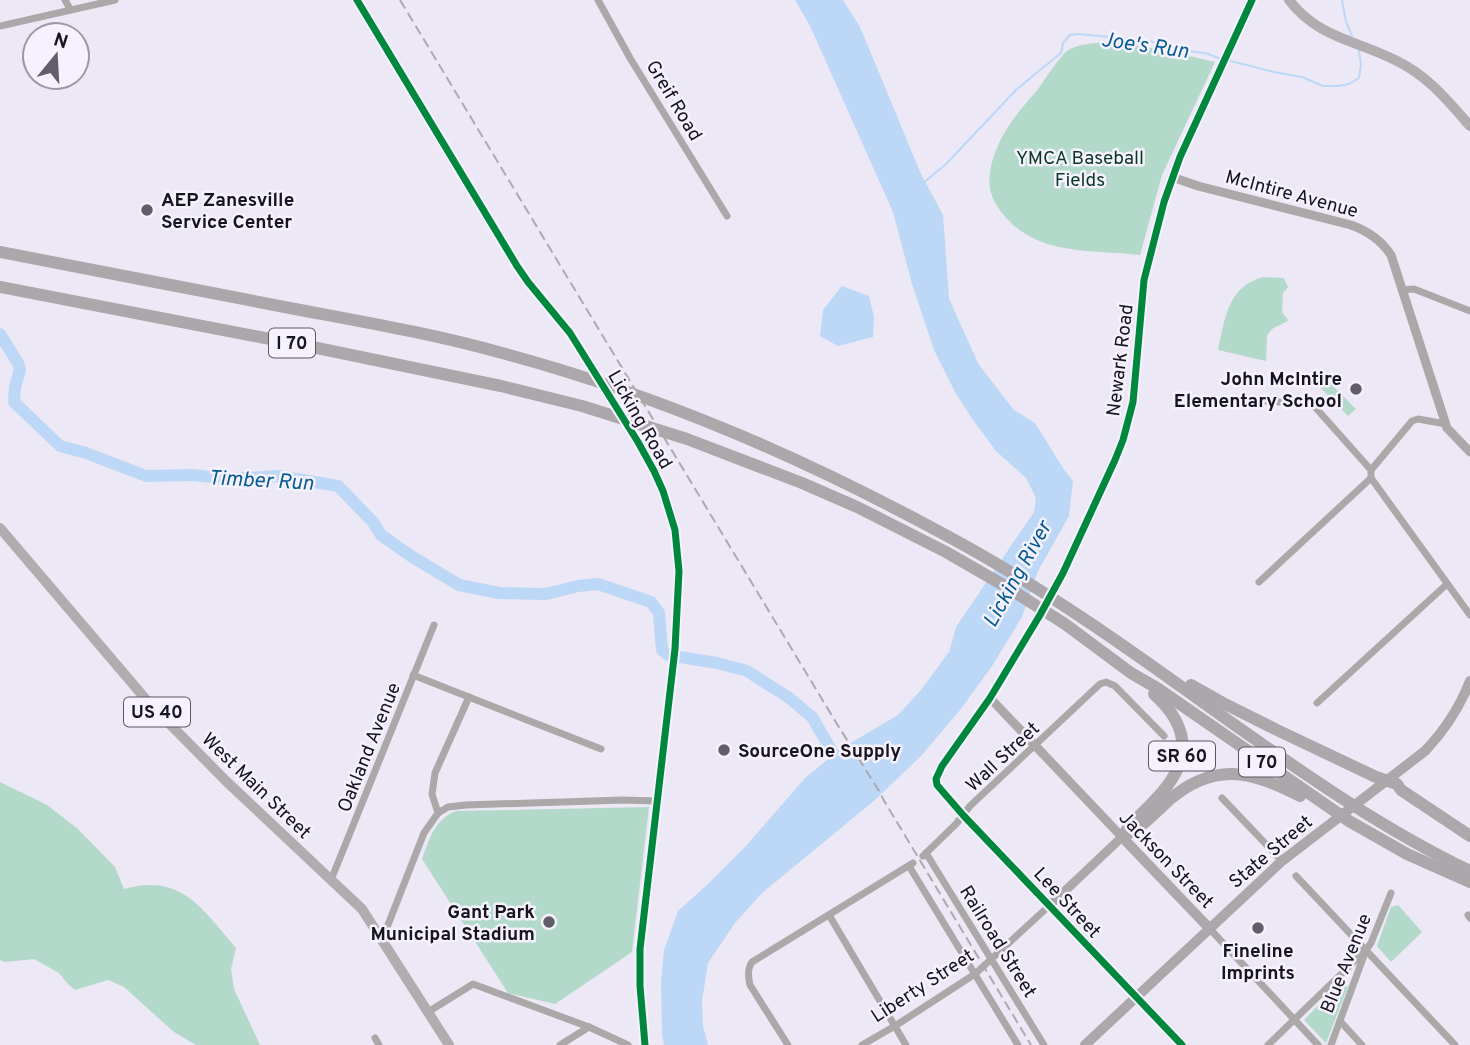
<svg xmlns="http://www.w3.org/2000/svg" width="1470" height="1045" viewBox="0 0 1470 1045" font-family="Overpass,sans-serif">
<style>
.green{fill:#b3d9ca}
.water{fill:#bcd8f6}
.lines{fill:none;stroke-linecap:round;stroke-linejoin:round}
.stream{stroke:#bcd8f6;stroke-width:2}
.river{stroke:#bcd8f6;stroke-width:12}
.minor{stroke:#aba8a9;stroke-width:7}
.tertiary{stroke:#aba8a9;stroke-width:9}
.secondary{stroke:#aba7aa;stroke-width:10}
.primary{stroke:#b0acaf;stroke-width:10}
.motorway{stroke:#aba7aa;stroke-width:12}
.rail{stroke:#adaaaf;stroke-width:2;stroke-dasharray:10 5;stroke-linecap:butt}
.cycleway-casing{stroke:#f5f2fe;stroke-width:11}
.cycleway{stroke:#00873e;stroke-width:7}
.poi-dot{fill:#625e69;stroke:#f5f2fe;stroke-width:2.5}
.labels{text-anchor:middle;stroke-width:5;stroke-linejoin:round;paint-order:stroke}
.shield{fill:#f5f2fe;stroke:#5a5761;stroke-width:2}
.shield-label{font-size:18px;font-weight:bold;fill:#17141e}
.street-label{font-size:19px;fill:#17141e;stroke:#f5f2fe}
.park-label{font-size:19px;fill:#0b3623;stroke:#f5f2fe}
.poi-label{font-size:19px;font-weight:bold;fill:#17141e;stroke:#f5f2fe;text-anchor:start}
.water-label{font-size:21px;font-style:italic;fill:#065b94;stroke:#f5f2fe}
</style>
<rect width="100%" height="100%" fill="#ece8f5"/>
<!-- green -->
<g class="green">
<path d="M1109,42L1159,49L1215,62L1162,175L1140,255C1100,250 1055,255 1021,231C1009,223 995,207 991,193C985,172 997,144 1008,127C1016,114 1028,101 1038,89C1045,80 1059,57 1067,51C1080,43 1095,43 1109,42Z"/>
<path d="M1263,277L1284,278L1288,287L1283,293L1282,312L1288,320C1281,327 1272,325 1267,336L1266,361L1218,350C1225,319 1227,287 1263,277Z"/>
<polygon points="1318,371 1356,409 1348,416 1311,378"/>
<path d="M0,782L47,805L78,829L115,867L124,889C182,873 202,909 236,948L231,969L234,989L260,1045H196L174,1032L124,987L108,980L75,990L66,982L59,973L34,959L5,962L0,960Z"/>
<path d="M649,807L632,952L555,1004L508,993L422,859C430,838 434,820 456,811Z"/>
<polygon points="1398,905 1422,932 1391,962 1377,946 1391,907"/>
<polygon points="1342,981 1348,987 1326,1043 1304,1020"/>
</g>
<!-- water -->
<g class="water">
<polygon points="795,0 843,0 860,27 921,174 943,215 949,299 979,365 1014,410 1035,423 1063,468 1073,481 1069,516 1038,571 1022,617 992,666 960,710 922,755 875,800 762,893 735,923 708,963 702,1001 703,1026 708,1045 664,1045 662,1034 661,981 664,950 678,911 709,883 745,847 805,778 842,748 898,715 921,690 949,652 956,627 1034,512 1036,498 1026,478 996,451 973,420 955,392 934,350 912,284 893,212 810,26"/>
<polygon points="842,286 869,296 874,317 873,337 838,346 820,336 823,310"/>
</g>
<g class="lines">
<!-- stream -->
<g class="stream">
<polyline points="1342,0 1346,22 1352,36"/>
<polyline points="1227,60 1274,72 1302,77 1323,86 1338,86 1349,84 1359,78 1361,65 1359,50"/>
<polyline points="923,183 946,164 1017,89 1061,53 1063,43 1070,35 1079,34 1150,41 1170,49 1205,53 1221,59"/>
</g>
<!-- river -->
<polyline class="river" points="0,334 18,363 20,370 15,387 14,402 60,446 86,453 146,476 192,475 223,478 249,478 279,476 338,486 373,522 381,535 411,556 459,585 499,593 546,594 578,586 598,584 651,602 659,613 662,650 668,655 717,663 747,671 788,697 812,717 841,767"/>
<!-- minor -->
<g class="minor">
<polyline points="65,0 70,9"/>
<polyline points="598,0 630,58 727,216"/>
<polyline points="0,26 115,0"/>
<polyline points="1402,290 1414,289 1470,311"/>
<polyline points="1266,401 1308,404 1315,407 1371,470"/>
<polyline points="1371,478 1470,615"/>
<polyline points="1259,582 1371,478 1371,470 1412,421 1418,419 1446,424"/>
<polyline points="413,675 601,749"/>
<polyline points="1317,703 1447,584"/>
<polyline points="1222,798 1282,861"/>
<polyline points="438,813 448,807 466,805 623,800 657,801"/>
<polyline points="926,853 1044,1045"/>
<polyline points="923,856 956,824 970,806 1100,684 1106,682 1115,686 1164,736"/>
<polyline points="909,866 1018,1045"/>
<polyline points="1296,876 1455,1045"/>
<polyline points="331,880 434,625"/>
<polyline points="829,915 906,1045"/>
<polyline points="1468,915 1470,918"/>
<polyline points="1209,928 1318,1045"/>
<polyline points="382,940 424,833 438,813 432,794 435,773 469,697"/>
<polyline points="428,1012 473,984 589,1027 628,1045"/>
<polyline points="1340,1021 1362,1045"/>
<polyline points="375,1038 379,1045"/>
<polyline points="560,1045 589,1027"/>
<path d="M788,1045L750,985C748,977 747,969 752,962L913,863"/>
<polyline points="862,1045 895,1026 975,974 1049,906"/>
<polyline points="1268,1045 1363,953"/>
<polyline points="1331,1045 1366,950 1371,943 1391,893"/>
</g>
<!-- tertiary -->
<g class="tertiary">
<polyline points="357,0 517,266 528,282 570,333 638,442 654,471 663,491 675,530 679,571 675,649 640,949 640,986 645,1045"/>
<path d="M1172,177L1198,186L1351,225C1368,231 1381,240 1391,255L1447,428L1470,452"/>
<polyline points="990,698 1122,837 1049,906"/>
<polyline points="1182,1045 963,815 937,785 936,779 942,766 990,698 1040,615 1063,573 1115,460 1123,440 1133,402 1144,280 1164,202 1180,157 1252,0"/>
</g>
<!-- secondary -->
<g class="secondary">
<polyline points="1122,837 1209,928"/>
<path d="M1085,1045L1282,861L1425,751C1445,730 1459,709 1470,681"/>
</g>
<!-- primary -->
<g class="primary">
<path d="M1289,0C1319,39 1357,40 1397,61C1428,76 1448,101 1470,126"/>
<polyline points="0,528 149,703 226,781 362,909 449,1045"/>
</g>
<!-- motorway -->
<g class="motorway">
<path d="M0,252C98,271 197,290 295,309C364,322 434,334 502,353C662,396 806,459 951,538C1049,591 1139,656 1229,721C1306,775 1384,830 1470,871"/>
<polyline points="0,287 322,349 501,386 582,406 687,439 802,483 857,507 946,552 1005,586 1065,624 1131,673 1157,688 1349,821 1407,854 1470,882"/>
<polyline points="1191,685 1223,703 1277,730 1376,777 1397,784 1401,790 1470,836"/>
<path d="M1122,837C1141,828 1154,814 1169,800C1215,761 1251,771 1300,796"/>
<path d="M1122,837C1131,822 1142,814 1154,801C1190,765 1194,730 1154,694"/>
</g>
<!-- rail -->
<polyline class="rail" points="400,0 837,724 881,794 883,799 1031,1045"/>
<!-- cycleway casing -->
<g class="cycleway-casing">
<g id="cycleway">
<polyline points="357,0 517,266 528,282 570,333 638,442 654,471 663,491 675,530 679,571 675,649 640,949 640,986 645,1045"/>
<polyline points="1182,1045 963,815 937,785 936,779 942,766 990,698 1040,615 1063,573 1115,460 1123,440 1133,402 1144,280 1164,202 1180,157 1252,0"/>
</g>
</g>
<!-- cycleway -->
<use href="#cycleway" class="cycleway"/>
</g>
<!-- markers -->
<g class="poi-dot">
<circle cx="147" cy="210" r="7"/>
<circle cx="1356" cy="389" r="7"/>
<circle cx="724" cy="750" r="7"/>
<circle cx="549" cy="922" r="7"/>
<circle cx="1258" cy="928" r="7"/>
</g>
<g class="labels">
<!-- shield labels -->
<g class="shield">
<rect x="269" y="328.5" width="46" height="29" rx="5"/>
<rect x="124" y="697.5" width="66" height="29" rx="5"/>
<rect x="1149" y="741.5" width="66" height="29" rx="5"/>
<rect x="1239" y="747.5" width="46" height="29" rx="5"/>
</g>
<g class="shield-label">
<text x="292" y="349">I 70</text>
<text x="157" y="718">US 40</text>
<text x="1182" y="762">SR 60</text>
<text x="1262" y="768">I 70</text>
</g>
<!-- street labels -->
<g class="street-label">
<text transform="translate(675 100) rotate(59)" y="7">Greif Road</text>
<text transform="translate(1292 193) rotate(15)" y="7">McIntire Avenue</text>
<text transform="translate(1119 360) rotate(-83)" y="7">Newark Road</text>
<text transform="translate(641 419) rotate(60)" y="7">Licking Road</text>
<text transform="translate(368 747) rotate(-68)" y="7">Oakland Avenue</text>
<text transform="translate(1002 756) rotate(-43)" y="7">Wall Street</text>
<text transform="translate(257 785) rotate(44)" y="7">West Main Street</text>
<text transform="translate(1270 851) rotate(-40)" y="7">State Street</text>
<text transform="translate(1167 859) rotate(46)" y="7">Jackson Street</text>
<text transform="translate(1068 902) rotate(47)" y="7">Lee Street</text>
<text transform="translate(999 941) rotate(58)" y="7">Railroad Street</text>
<text transform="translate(1345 963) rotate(-68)" y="7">Blue Avenue</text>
<text transform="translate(922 985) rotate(-33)" y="7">Liberty Street</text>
</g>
<!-- park labels -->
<g class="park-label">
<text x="1080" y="164">YMCA Baseball<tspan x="1080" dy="22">Fields</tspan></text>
</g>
<!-- poi labels -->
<g class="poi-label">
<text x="161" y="206">AEP Zanesville<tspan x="161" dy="22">Service Center</tspan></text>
<text x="1342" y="385" text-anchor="end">John McIntire<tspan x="1342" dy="22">Elementary School</tspan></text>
<text x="738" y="757">SourceOne Supply</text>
<text x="535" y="918" text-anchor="end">Gant Park<tspan x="535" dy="22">Municipal Stadium</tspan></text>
<text x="1258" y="957" text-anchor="middle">Fineline<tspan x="1258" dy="22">Imprints</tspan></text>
</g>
<!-- water labels -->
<g class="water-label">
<text transform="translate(1145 45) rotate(8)" y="7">Joe's Run</text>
<text transform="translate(261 480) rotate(3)" y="7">Timber Run</text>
<text transform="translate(1017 574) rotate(-61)" y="7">Licking River</text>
</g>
</g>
<!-- north arrow -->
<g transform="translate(56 56) rotate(18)"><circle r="33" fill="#f5f2fe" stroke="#9c99a4" stroke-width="2"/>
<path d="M0-5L12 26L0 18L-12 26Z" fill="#625e69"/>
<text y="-10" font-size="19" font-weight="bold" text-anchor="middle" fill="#17141e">N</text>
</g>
</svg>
